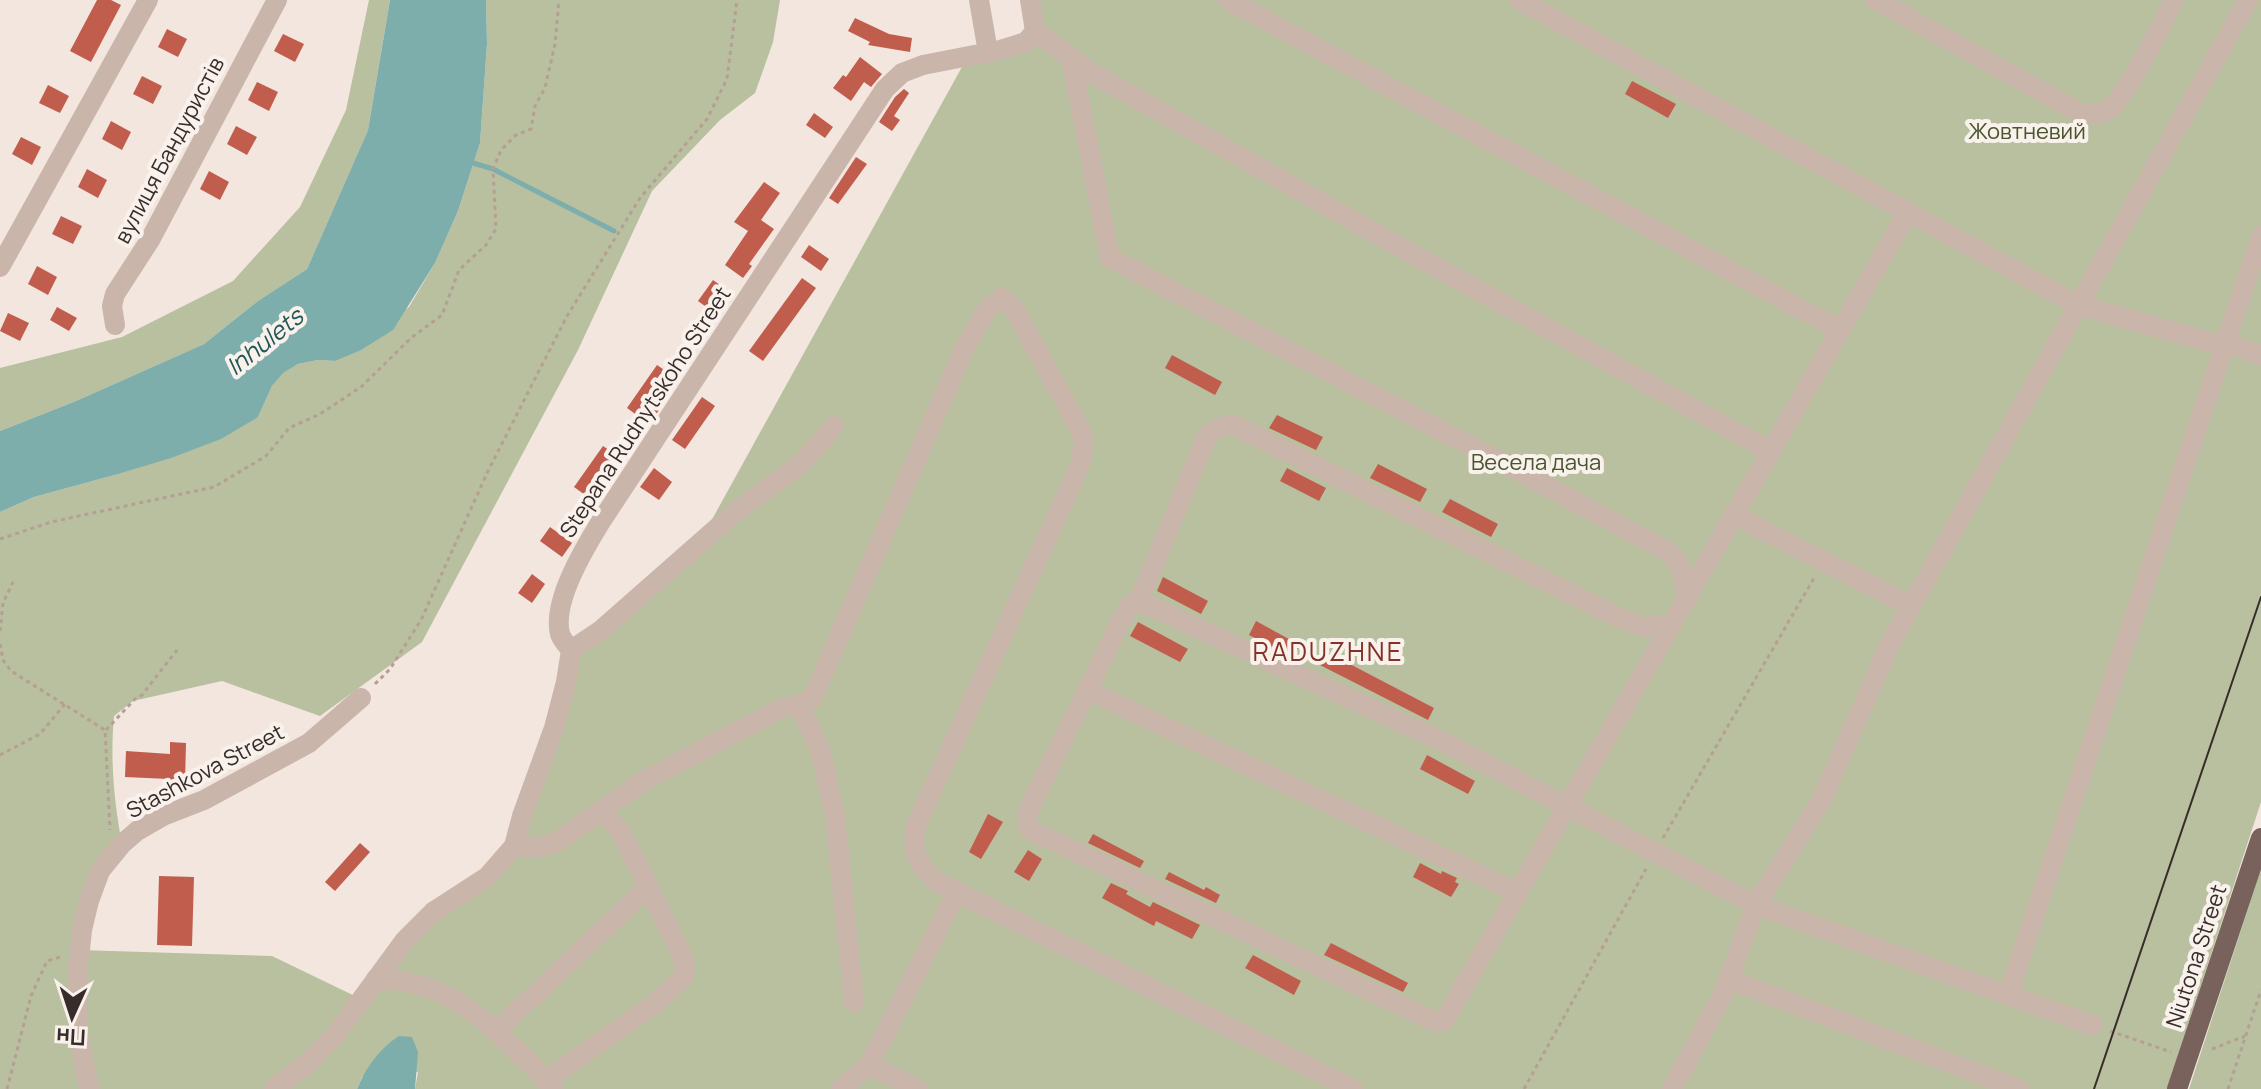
<svg xmlns="http://www.w3.org/2000/svg" width="2261" height="1089" viewBox="0 0 2261 1089" font-family="Manrope,sans-serif">
<style>
.green{fill:#b8c09f}
.water{fill:#7eaeab}
.lines{fill:none;stroke-linecap:round;stroke-linejoin:round}
.stream{stroke:#7eaeab;stroke-width:5}
.building{fill:#c15d4d}
.path{stroke:#b59f95;stroke-width:3;stroke-dasharray:4 4;stroke-linecap:butt}
.minor{stroke:#c9b5aa;stroke-width:20}
.major{stroke:#78625b;stroke-width:20}
.tram{stroke:#372c29;stroke-width:2}
.labels{text-anchor:middle;stroke-width:8;stroke-linejoin:round;paint-order:stroke}
.park-label{font-size:22px;fill:#4a542e;stroke:#f9f1eb}
.street-label{font-size:22px;fill:#372c29;stroke:#f9f1eb}
.water-label{font-size:24px;font-style:italic;fill:#215755;stroke:#f9f1eb}
.quarter-label{font-size:26px;letter-spacing:2px;fill:#833326;stroke:#f9f1eb}
</style>
<rect width="100%" height="100%" fill="#f2e6de"/>
<!-- green -->
<g class="green">
<polygon points="369,0 390,0 368,130 307,269 258,301 204,344 76,401 0,431 0,368 122,337 233,281 300,207 346,110"/>
<path d="M486,0H780L773,42L755,93L720,120L652,191L578,350L422,642L320,716L222,681L133,701L114,716C110,760 114,801 122,844L100,872L79,950L272,956L361,999L405,940L504,859L571,650L699,543L968,56L1026,42L1030,0H2261V802L2167,1089H415L418,1072L362,1077L357,1089H0V512L34,497L111,476L258,417L272,386L282,373L298,364L318,360L335,361L409,307L435,263L458,211L480,143L487,44Z"/>
<polygon points="2261,869 2261,1089 2189,1089"/>
</g>
<!-- water -->
<g class="water">
<polygon points="390,0 486,0 487,44 480,143 458,211 435,263 393,330 361,350 335,361 318,360 298,364 283,373 272,386 258,417 221,439 171,458 111,476 34,497 0,512 0,431 76,401 204,344 258,301 307,269 368,130"/>
<path d="M399,1036L412,1037L418,1052L415,1089H357C366,1067 379,1049 399,1036Z"/>
</g>
<g class="lines">
<!-- stream -->
<polyline class="stream" points="473,163 493,169 614,231"/>
</g>
<!-- building -->
<g class="building">
<polygon points="97,0 111,0 121,5 91,62 70,51"/>
<polygon points="855,18 889,34 912,38 910,52 868,45 870,42 848,31"/>
<polygon points="167,29 187,39 178,57 158,47"/>
<polygon points="283,34 304,44 295,62 274,51"/>
<polygon points="860,57 882,74 871,87 864,82 851,101 833,88 843,75 846,77"/>
<polygon points="142,76 162,86 153,104 133,94"/>
<polygon points="1632,81 1676,104 1668,118 1625,94"/>
<polygon points="257,82 278,92 269,111 248,100"/>
<polygon points="48,85 69,96 60,113 39,103"/>
<polygon points="904,89 909,93 894,116 900,120 892,131 879,122 895,97"/>
<polygon points="814,113 833,127 825,138 806,125"/>
<polygon points="111,121 131,132 122,150 102,139"/>
<polygon points="236,126 257,137 247,155 227,144"/>
<polygon points="21,137 41,147 32,165 12,154"/>
<polygon points="856,157 867,164 838,204 829,198"/>
<polygon points="87,169 107,180 98,198 78,187"/>
<polygon points="209,171 229,182 220,200 200,189"/>
<polygon points="764,182 780,193 761,220 774,229 749,264 752,266 743,278 725,265 748,231 734,222"/>
<polygon points="61,216 82,226 73,244 52,234"/>
<polygon points="809,245 829,259 821,271 801,257"/>
<polygon points="37,266 57,277 48,295 28,284"/>
<polygon points="802,278 816,288 763,361 749,351"/>
<polygon points="713,280 724,288 709,309 698,301"/>
<polygon points="57,307 77,318 69,331 50,320"/>
<polygon points="8,313 29,323 20,341 0,331"/>
<polygon points="1172,355 1222,382 1215,395 1165,368"/>
<polygon points="657,365 676,378 658,405 661,407 649,424 627,408"/>
<polygon points="702,397 715,406 685,449 672,440"/>
<polygon points="1277,415 1323,437 1316,450 1269,428"/>
<polygon points="603,446 621,458 592,500 574,487"/>
<polygon points="1378,464 1427,489 1420,502 1370,478"/>
<polygon points="654,468 672,482 659,500 640,487"/>
<polygon points="1287,468 1326,488 1319,501 1280,481"/>
<polygon points="1450,499 1498,524 1491,537 1442,512"/>
<polygon points="550,527 572,543 562,557 540,541"/>
<polygon points="532,574 545,584 532,603 518,593"/>
<polygon points="1163,577 1208,601 1201,614 1157,591"/>
<polygon points="1256,621 1300,645 1293,658 1249,635"/>
<polygon points="1138,622 1188,649 1180,662 1130,636"/>
<polygon points="1323,650 1434,708 1428,720 1316,663"/>
<polygon points="170,742 186,743 185,783 169,783 169,779 125,777 126,751 170,754"/>
<polygon points="1427,755 1475,781 1468,794 1420,769"/>
<polygon points="988,814 1003,822 981,859 969,852"/>
<polygon points="1093,834 1144,861 1140,868 1088,843"/>
<polygon points="360,843 370,852 335,891 325,882"/>
<polygon points="1028,850 1042,859 1029,881 1014,872"/>
<polygon points="1420,863 1441,874 1442,871 1457,878 1455,882 1459,884 1451,897 1413,877"/>
<polygon points="1169,872 1204,890 1206,887 1220,895 1216,903 1165,879"/>
<polygon points="159,876 194,877 192,946 157,945"/>
<polygon points="1111,883 1128,891 1126,894 1150,907 1153,902 1200,925 1192,939 1156,921 1154,926 1102,898"/>
<polygon points="1331,943 1408,983 1403,992 1324,955"/>
<polygon points="1253,955 1301,981 1294,995 1245,968"/>
</g>
<g class="lines">
<!-- path -->
<g class="path">
<polyline points="0,539 51,522 214,487 266,456 289,428 320,414 361,387 411,338 442,315 459,270 486,245 496,229 493,169 501,150 516,135 531,129 535,106 545,88 555,44 559,0"/>
<polyline points="0,631 3,603 13,582"/>
<polyline points="0,644 3,660 11,671 105,730 110,830"/>
<polyline points="375,684 390,669 421,620 488,471 567,316 640,198 707,119 727,79 737,0"/>
<polyline points="106,730 135,699 142,695 177,650"/>
<polyline points="0,755 40,734 65,704"/>
<polyline points="1663,838 1814,578"/>
<polyline points="2110,1031 2171,1052"/>
<polyline points="2212,1049 2245,1036"/>
<polyline points="7,1089 31,996 47,961 60,957"/>
<polyline points="1524,1089 1646,869"/>
<polyline points="2228,1089 2261,990"/>
</g>
<!-- minor -->
<g class="minor">
<polyline points="979,0 988,52"/>
<polyline points="1030,0 1035,31"/>
<polyline points="1228,0 1840,330"/>
<polyline points="1519,0 2078,305 2210,342 2225,343 2261,355"/>
<path d="M1876,0L2079,112C2088,114 2096,116 2104,112C2125,103 2162,23 2174,0"/>
<polyline points="1035,31 1090,72 1398,246 1770,451"/>
<polyline points="1071,57 1110,258 1494,458 1669,552 1681,567 1687,596"/>
<polyline points="1908,212 1444,1021 1436,1022 1030,830 1027,824 1028,811 1121,621 1130,605 1139,601 1448,744 1756,905 2092,1025"/>
<polyline points="0,267 148,0"/>
<polyline points="115,325 112,306 115,294 150,240 277,0"/>
<polyline points="1734,513 1759,528 1911,606"/>
<polyline points="1139,601 1206,438 1215,429 1232,424 1620,618 1644,627 1670,625"/>
<polyline points="571,650 601,630 734,513 803,462 834,426"/>
<polyline points="1089,691 1517,892"/>
<polyline points="799,705 820,749 835,816 854,1002"/>
<path d="M514,846L534,848L555,843L645,780L782,708L799,705L812,699L965,347L988,308L1001,298L1007,301L1015,310L1082,433C1086,453 1079,467 1071,485L917,823C910,850 916,862 935,881L1353,1089"/>
<path d="M376,979C439,980 472,1008 515,1049C528,1062 542,1075 554,1089"/>
<polyline points="1728,979 2019,1089"/>
<polyline points="2008,995 2261,236"/>
<polyline points="496,1031 642,893 645,879 621,832 601,810"/>
<polyline points="869,1065 918,1089"/>
<polyline points="546,1080 653,1005 684,977 685,962 645,879"/>
<polyline points="89,1089 77,1029 77,979 82,930 89,901 100,871 122,844 137,831 163,816 204,800 309,743 361,698"/>
<path d="M274,1089L309,1062L336,1034L405,940L433,912L487,877L514,846L522,816L554,728L566,682L571,650C567,645 562,640 560,634C552,602 584,549 600,523L885,89L902,73L923,65L1000,50L1026,42L1035,31"/>
<polyline points="841,1089 869,1065 957,892"/>
<polyline points="1672,1089 1723,994 1756,905 1822,799 1889,646 2248,0"/>
</g>
<!-- major -->
<polyline class="major" points="2177,1089 2261,838"/>
<!-- tram -->
<polyline class="tram" points="2094,1089 2261,597"/>
</g>
<g class="labels">
<!-- park labels -->
<g class="park-label">
<text x="2027" y="139">Жовтневий</text>
<text x="1536" y="470">Весела дача</text>
</g>
<!-- street labels -->
<g class="street-label">
<text transform="translate(169 150) rotate(-62)" y="8">вулиця Бандуристів</text>
<text transform="translate(645 412) rotate(-57)" y="8">Stepana Rudnytskoho Street</text>
<text transform="translate(205 771) rotate(-28)" y="8">Stashkova Street</text>
<text transform="translate(2196 956) rotate(-72)" y="8">Niutona Street</text>
</g>
<!-- water labels -->
<g class="water-label">
<text transform="translate(265 342) rotate(-39)" y="8">Inhulets</text>
</g>
<!-- quarter labels -->
<g class="quarter-label">
<text x="1328" y="661">RADUZHNE</text>
</g>
</g>
<!-- north arrow -->
<g transform="translate(72 1017) rotate(183)" stroke="#f9f1eb" stroke-width="6" paint-order="stroke">
<path d="M0-6L14 30L0 20L-14 30Z" fill="#372c29"/>
<text y="-12" font-size="22" font-weight="bold" text-anchor="middle" fill="#372c29">Пн</text>
</g>
</svg>
